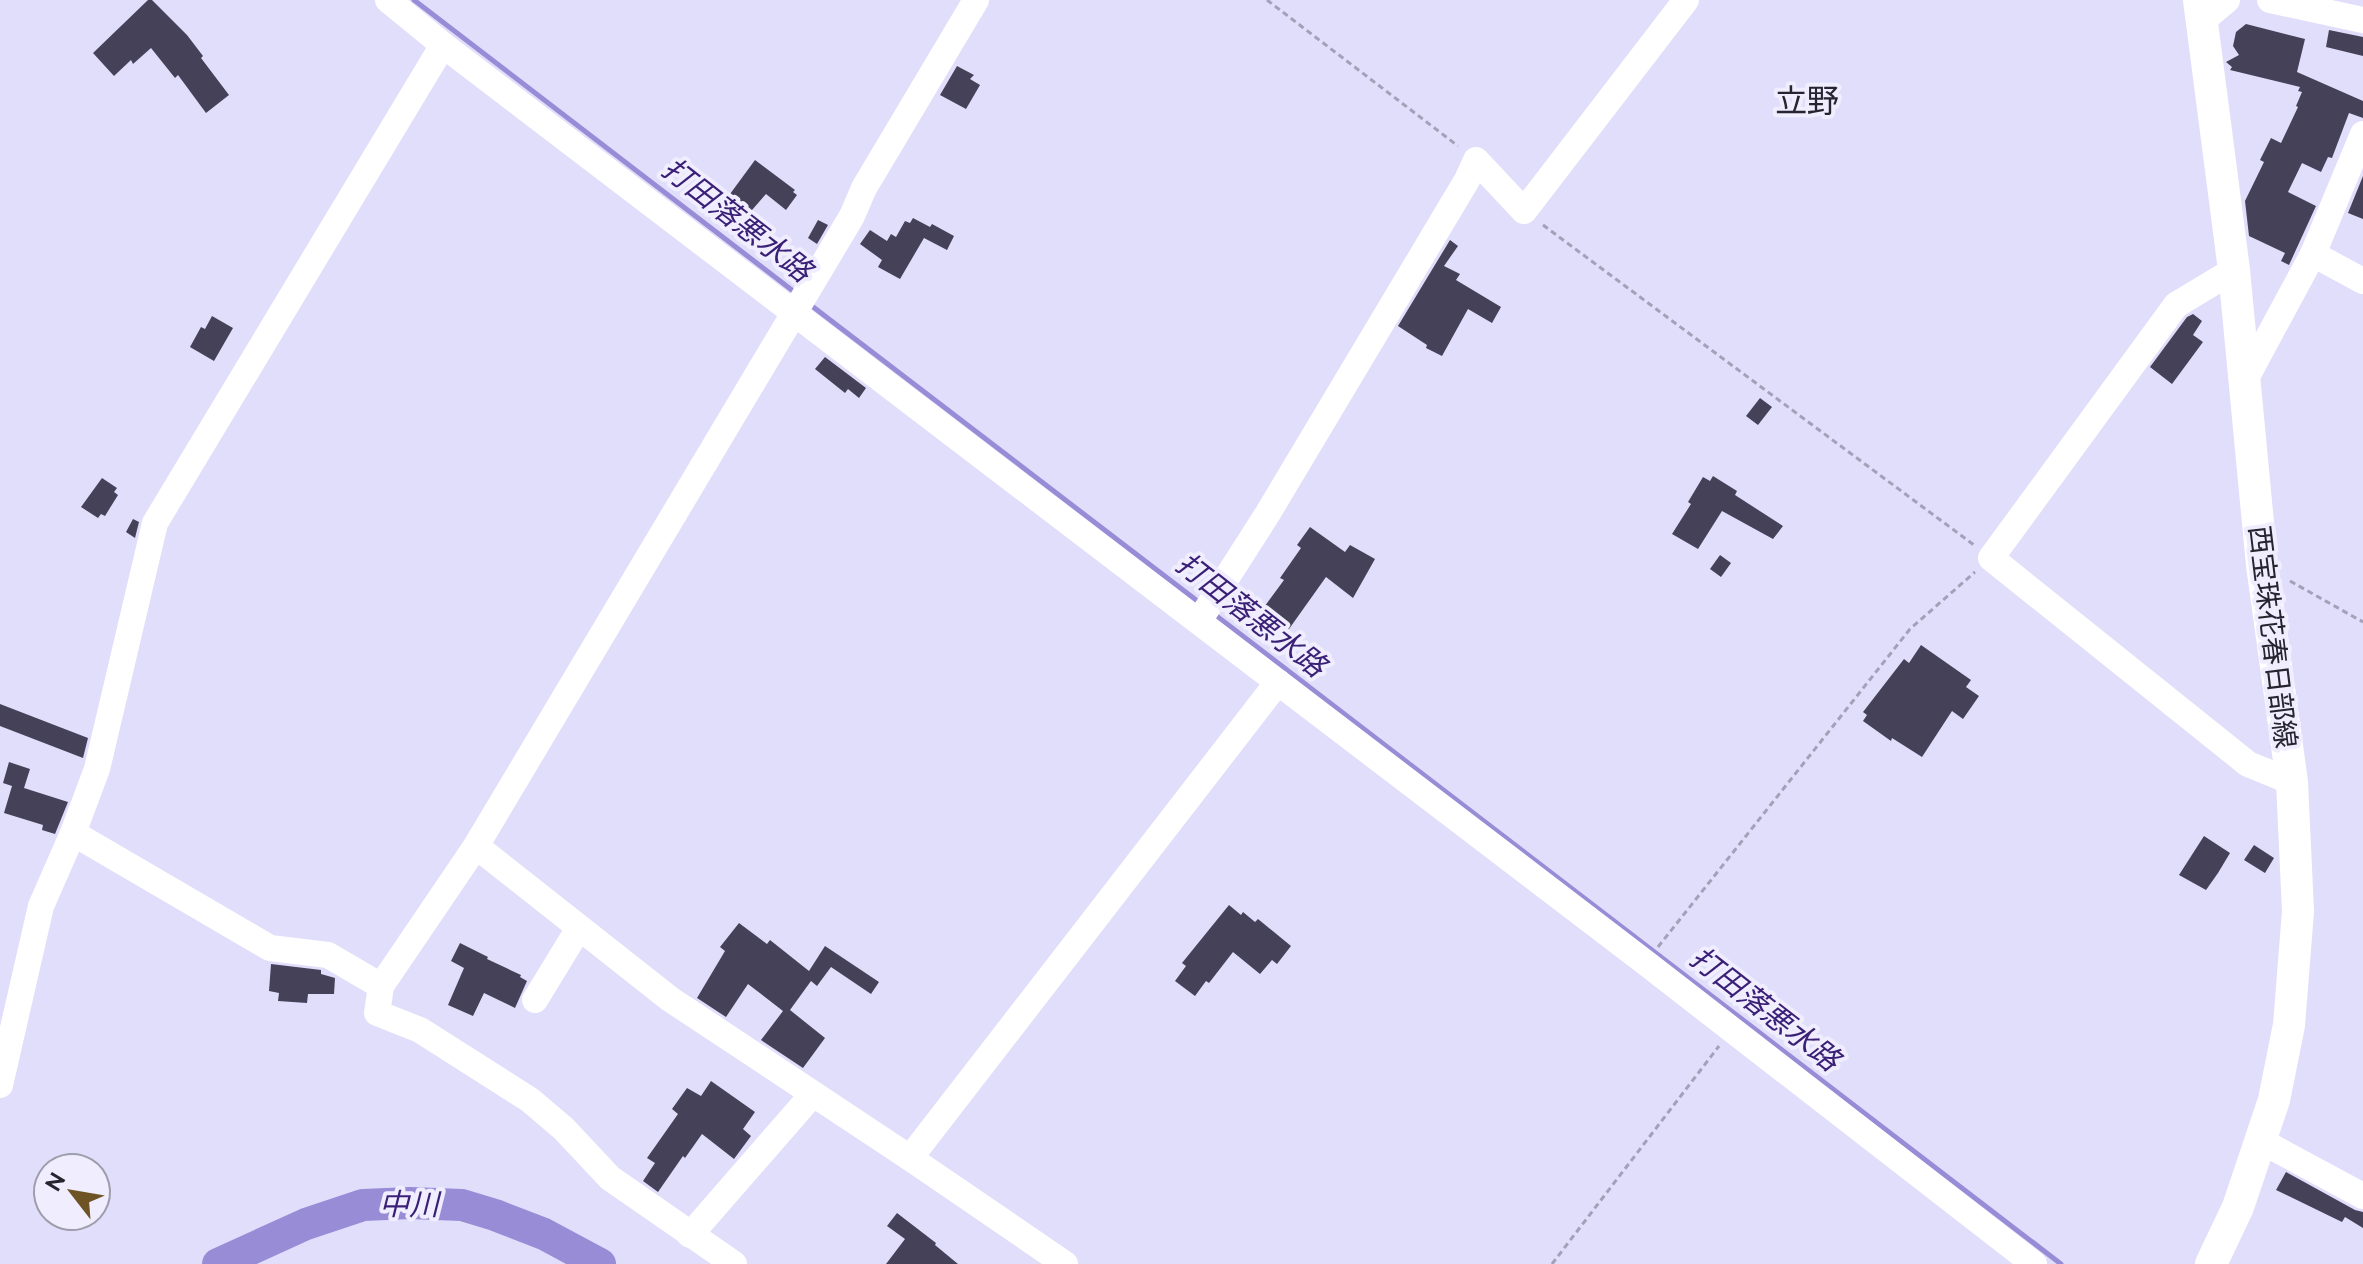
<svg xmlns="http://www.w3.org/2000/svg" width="2363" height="1264" viewBox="0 0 2363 1264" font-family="Raleway,'Noto Sans JP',sans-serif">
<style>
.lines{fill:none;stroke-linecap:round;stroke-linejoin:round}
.stream{stroke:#988cd7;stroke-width:5}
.river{stroke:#988cd7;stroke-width:32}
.building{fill:#444158}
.path{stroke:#a3a1b8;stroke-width:3;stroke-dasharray:6 4;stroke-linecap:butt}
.minor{stroke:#fff;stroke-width:26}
.major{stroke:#fff;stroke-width:32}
.labels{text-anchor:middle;stroke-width:8;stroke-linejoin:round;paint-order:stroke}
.street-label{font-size:28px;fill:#25242f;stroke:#efedfe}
.water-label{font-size:30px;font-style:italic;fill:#3a1f76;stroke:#efedfe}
.quarter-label{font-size:32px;fill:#25242f;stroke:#efedfe}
</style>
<rect width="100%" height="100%" fill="#e1defb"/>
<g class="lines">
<!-- stream -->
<g class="stream">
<polyline points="414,0 797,294"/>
<polyline points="808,303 1200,603"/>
<polyline points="1214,614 2061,1264"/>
</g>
<!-- river -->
<polyline class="river" points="218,1264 306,1224 363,1205 410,1203 462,1205 495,1215 544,1234 600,1264"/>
</g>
<!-- building -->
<g class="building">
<polygon points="148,0 152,0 187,35 203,56 201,58 229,95 206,113 178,75 175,78 151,48 133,64 131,60 114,76 93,53"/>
<polygon points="2246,24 2305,39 2297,72 2363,101 2363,118 2349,113 2332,158 2328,157 2321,172 2302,163 2288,192 2316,206 2289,265 2281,261 2285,253 2249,236 2245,201 2264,162 2260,160 2271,138 2281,143 2298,107 2296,106 2302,92 2298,91 2300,87 2230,70 2232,67 2226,62 2239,55 2233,46 2236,32"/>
<polygon points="2329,30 2363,37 2363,56 2326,47"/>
<polygon points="957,66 974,75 970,79 980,85 966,109 940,95"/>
<polygon points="755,160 795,190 793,192 797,195 786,210 766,194 739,225 719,209"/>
<polygon points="2363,176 2363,219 2348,213"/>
<polygon points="913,218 930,227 932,224 954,236 947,250 924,238 900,279 878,267 882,260 860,244 870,230 887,241 891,234 896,237 905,221 910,223"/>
<polygon points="818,220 828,225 817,244 808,238"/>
<polygon points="1450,240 1458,246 1444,266 1460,274 1456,280 1501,307 1492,323 1468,309 1442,356 1426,348 1427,345 1398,326"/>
<polygon points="2193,314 2202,321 2193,335 2203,342 2172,384 2150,367 2187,317"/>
<polygon points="212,316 233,328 214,361 190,347 201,327 205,329"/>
<polygon points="825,357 866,388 859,398 848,389 845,393 815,369"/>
<polygon points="1760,398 1772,407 1758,425 1746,416"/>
<polygon points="1713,476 1737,491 1735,495 1783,526 1773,539 1722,511 1698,549 1672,534 1691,504 1688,502 1703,477 1710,481"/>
<polygon points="102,478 117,488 114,492 118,495 105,516 101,514 98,518 81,507"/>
<polygon points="133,519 139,522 135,538 126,532"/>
<polygon points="1310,527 1345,552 1350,545 1375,559 1353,598 1326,577 1289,629 1262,610 1284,580 1280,578 1301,548 1297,545"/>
<polygon points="1720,555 1731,563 1721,577 1710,569"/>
<polygon points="1921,645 1971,680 1966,687 1979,696 1963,719 1952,711 1922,757 1892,738 1891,741 1863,721 1867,715 1863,712 1904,659 1909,663"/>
<polygon points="0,704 88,738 83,758 0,726"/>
<polygon points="9,762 30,769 24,788 68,802 55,834 42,830 43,825 4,813 12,786 3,783"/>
<polygon points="2204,836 2230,853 2218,873 2206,890 2179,875"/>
<polygon points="2254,845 2274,858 2265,873 2244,860"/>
<polygon points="1229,905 1241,915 1243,912 1255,922 1258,919 1291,946 1277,964 1272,960 1260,974 1233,952 1209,983 1206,981 1195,996 1175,981 1186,966 1182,963"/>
<polygon points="739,923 767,944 770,940 809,971 825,946 879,982 871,994 831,967 817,986 811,981 790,1010 825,1038 803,1068 761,1040 783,1011 748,984 726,1017 697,998 725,951 720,947"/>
<polygon points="460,943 488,957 487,959 521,975 520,977 527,981 515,1008 484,993 473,1016 448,1005 464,968 451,961"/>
<polygon points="271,964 321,970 321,974 335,978 334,994 308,994 307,1003 278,1001 279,993 269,991"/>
<polygon points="711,1081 755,1112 743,1129 751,1136 734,1159 702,1134 685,1158 683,1156 658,1192 643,1181 655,1163 647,1158 678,1114 672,1109 687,1088 701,1096"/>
<polygon points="2286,1172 2355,1210 2363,1212 2363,1228 2345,1217 2342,1222 2276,1190"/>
<polygon points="897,1213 936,1243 935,1245 958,1264 886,1264 905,1239 887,1226"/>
</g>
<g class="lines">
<!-- path -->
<g class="path">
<polyline points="1267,0 1458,146"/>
<polyline points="1543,225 1974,545"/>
<polyline points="2290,581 2363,622"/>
<polyline points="1658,947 1910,629 1975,572"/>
<polyline points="1552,1264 1719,1046"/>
</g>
<!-- minor -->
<g class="minor">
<polyline points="388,0 443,45 1646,963 2034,1264"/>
<polyline points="2270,0 2363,20"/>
<polyline points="2202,21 2227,0"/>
<polyline points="2313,254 2363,281"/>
<polyline points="2234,270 2176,305 1991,558 2248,764 2292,782"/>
<polyline points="2244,382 2313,254 2363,134"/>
<polyline points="1199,621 1268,513 1467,180 1476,160 1524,211 1686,0"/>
<polyline points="476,846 670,999 910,1158 1065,1264"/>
<polyline points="381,986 328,955 270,948 73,833 97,769 155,523 443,45"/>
<polyline points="535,1000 579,928"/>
<polyline points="0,1085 41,906 73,833"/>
<polyline points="2261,1141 2363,1196"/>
<polyline points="910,1158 1278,682"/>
<polyline points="690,1235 812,1095"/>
<polyline points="734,1264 610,1178 564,1129 530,1100 420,1030 377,1013 381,986 476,846 852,216 864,188 976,0"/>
</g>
<!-- major -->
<polyline class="major" points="2199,0 2234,270 2262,565 2292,782 2298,911 2289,1025 2274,1100 2238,1207 2211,1264"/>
</g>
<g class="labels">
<!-- street labels -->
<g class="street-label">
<text transform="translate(2273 637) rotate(83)" y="10">西宝珠花春日部線</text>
</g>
<!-- water labels -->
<g class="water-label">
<text transform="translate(737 220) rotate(38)" y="10">打田落悪水路</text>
<text transform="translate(1251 615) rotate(38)" y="10">打田落悪水路</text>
<text transform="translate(1765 1009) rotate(38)" y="10">打田落悪水路</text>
<text x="409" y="1215">中川</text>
</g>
<!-- quarter labels -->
<g class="quarter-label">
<text x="1807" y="112">立野</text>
</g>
</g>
<!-- north arrow -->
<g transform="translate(72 1192) rotate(301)"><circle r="38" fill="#efedfe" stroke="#9e9dab" stroke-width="2"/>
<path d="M0-6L14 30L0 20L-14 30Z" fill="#6e5425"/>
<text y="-12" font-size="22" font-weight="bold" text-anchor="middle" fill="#25242f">N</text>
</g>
</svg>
